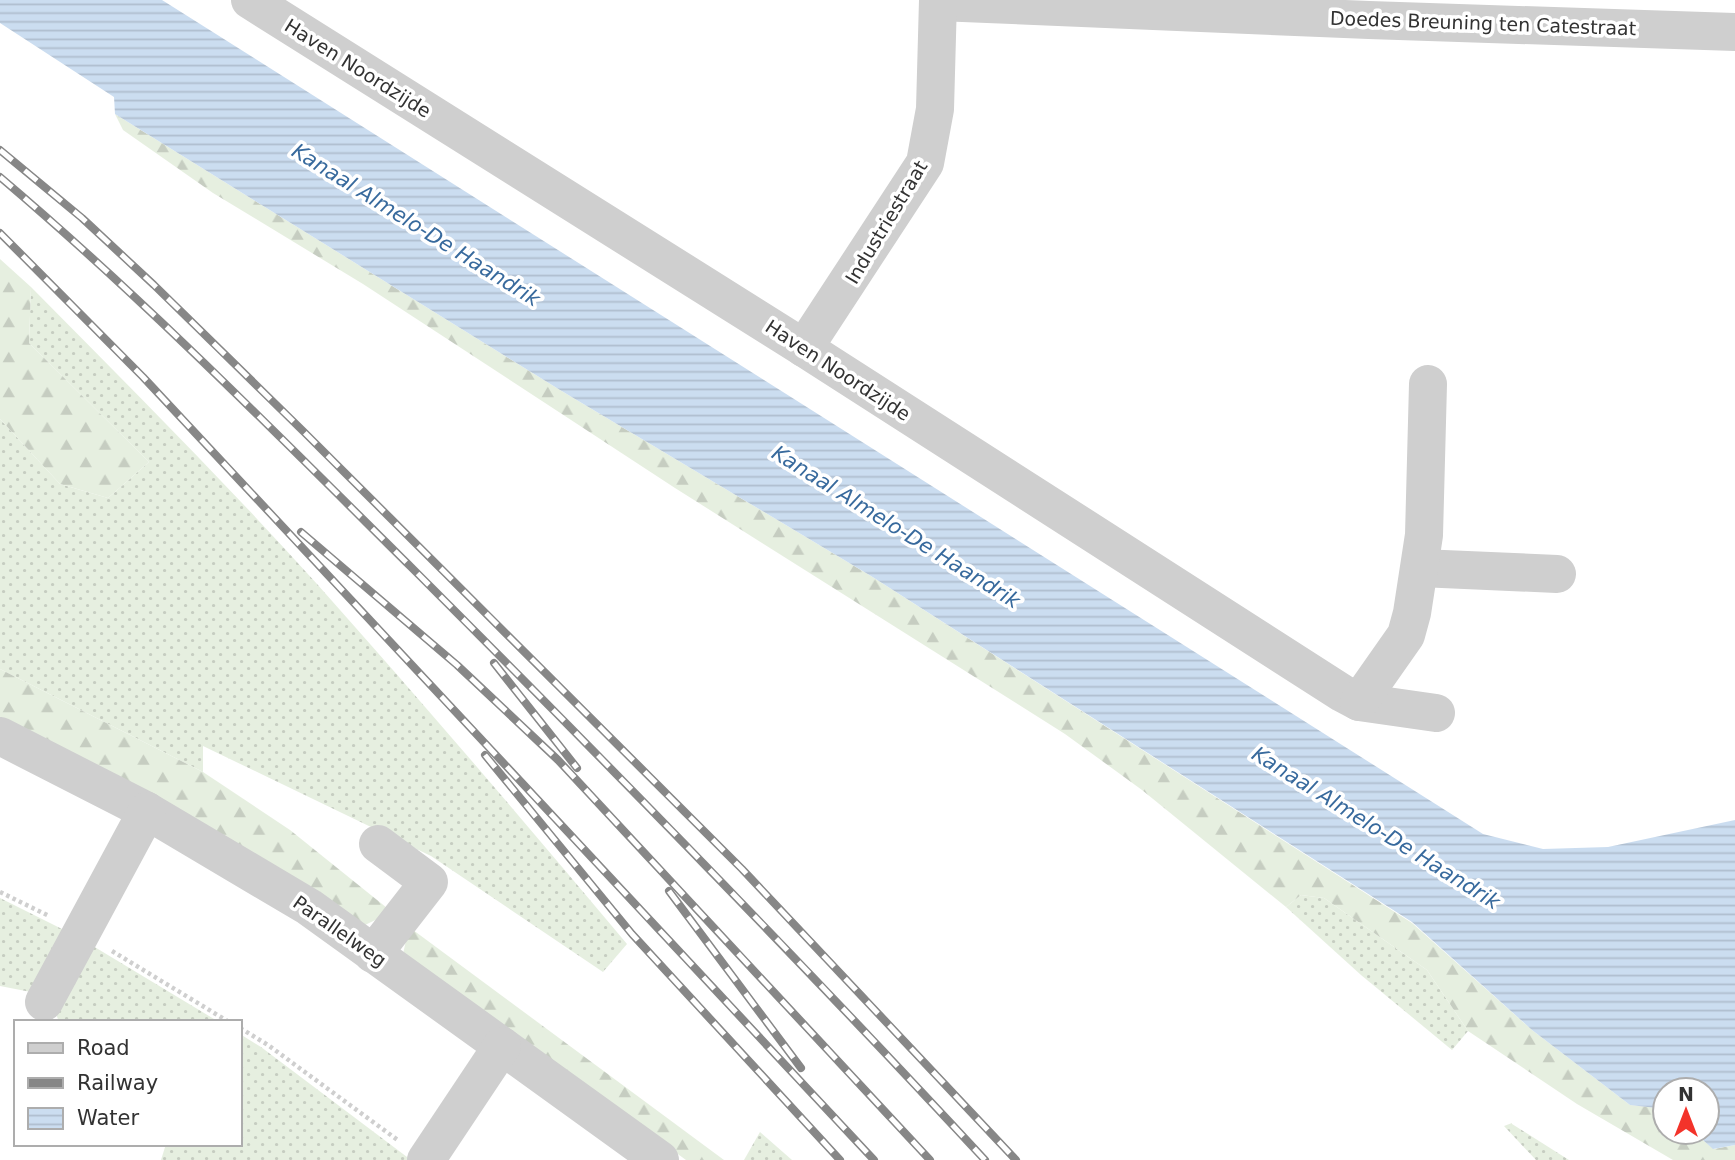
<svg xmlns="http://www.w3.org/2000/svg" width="1735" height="1160" viewBox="0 0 1735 1160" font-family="'DejaVu Sans',sans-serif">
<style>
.grass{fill:url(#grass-dots)}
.forest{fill:url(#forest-firs)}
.water{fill:url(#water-rules)}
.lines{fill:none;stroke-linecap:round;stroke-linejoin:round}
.path{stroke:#cfcfcf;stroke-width:4.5;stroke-dasharray:3.5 3.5;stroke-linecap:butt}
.minor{stroke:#cfcfcf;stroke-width:38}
.rail-casing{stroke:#878787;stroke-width:8}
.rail{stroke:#fff;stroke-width:5;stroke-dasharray:16;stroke-linecap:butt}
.labels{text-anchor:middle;stroke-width:7;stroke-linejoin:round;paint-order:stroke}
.street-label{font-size:19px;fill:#323232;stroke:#fff}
.water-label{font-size:21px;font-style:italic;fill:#386a9d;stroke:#fff}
</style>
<defs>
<pattern id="grass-dots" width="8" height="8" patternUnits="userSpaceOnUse" patternTransform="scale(1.75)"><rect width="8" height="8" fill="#e6efe0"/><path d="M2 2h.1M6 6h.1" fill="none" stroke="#c6cdc1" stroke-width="1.8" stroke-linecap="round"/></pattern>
<pattern id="forest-firs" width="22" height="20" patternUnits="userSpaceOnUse" patternTransform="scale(1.75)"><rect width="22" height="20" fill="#e6efe0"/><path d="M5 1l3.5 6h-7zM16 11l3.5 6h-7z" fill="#c6cdc1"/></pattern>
<pattern id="water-rules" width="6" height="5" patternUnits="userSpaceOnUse" patternTransform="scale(1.75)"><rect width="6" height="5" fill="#cbddf0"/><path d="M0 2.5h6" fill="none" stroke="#afbece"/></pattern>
</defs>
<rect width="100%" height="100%" fill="#fff"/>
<!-- grass -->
<g class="grass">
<path d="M31,287C128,385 225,482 317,584C422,702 525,822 627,944L603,972L431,856L203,746V772L0,669V419L60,484L108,498L149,462L29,343Z"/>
<polygon points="1301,895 1324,898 1427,970 1468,1031 1452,1050 1361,975 1286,907"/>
<polygon points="0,898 72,934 41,994 0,986"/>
<polygon points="88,943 219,1022 59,1022 52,1003"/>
<polygon points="240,1034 261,1047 411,1160 161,1160 166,1144 240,1144"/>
<polygon points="1512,1123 1512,1124 1569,1160 1536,1160 1504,1126"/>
<polygon points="760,1132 792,1160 744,1160"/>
</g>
<!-- forest -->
<g class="forest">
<polygon points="115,114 560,390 871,576 1412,923 1532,1030 1630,1105 1665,1109 1665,1132 1693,1132 1714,1149 1735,1145 1735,1160 1673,1160 1577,1104 1468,1031 1427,970 1324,898 1301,895 1286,907 1142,790 1065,734 675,488 363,284 213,193 123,130"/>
<polygon points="0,259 31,287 29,343 149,462 108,498 60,484 0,419"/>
<polygon points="0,669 203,772 290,830 392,912 365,925 0,719"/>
<polygon points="409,927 724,1160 686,1160 403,954"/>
</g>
<!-- water -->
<polygon class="water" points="0,0 162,0 1483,834 1543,849 1608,847 1735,820 1735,1145 1713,1149 1694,1132 1707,1132 1707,1090 1665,1090 1665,1109 1630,1105 1532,1030 1412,922 871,576 560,390 115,114 114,97 0,23"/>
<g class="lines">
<!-- path -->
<g class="path">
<polyline points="0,892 49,916"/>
<polyline points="112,951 229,1022"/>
<polyline points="240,1028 268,1045 399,1141"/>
</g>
<!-- minor -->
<g class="minor">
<polyline points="250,0 804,348 1342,693 1359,702 1436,713"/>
<polyline points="938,2 1369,20 1735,32"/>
<polyline points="804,348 925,163 935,109 938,0"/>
<polyline points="1420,568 1557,574"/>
<polyline points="1359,702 1406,635 1412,613 1424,535 1428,384"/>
<polyline points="0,736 147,811 309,907 660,1160"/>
<polyline points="373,954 429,882 378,844"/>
<polyline points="44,1002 147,811"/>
<polyline points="426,1160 502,1046"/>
</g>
<!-- rail casing -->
<g class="rail-casing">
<g id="rail">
<polyline points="0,150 82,218 154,285 303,431 742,869 1016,1160"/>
<path d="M0,177C144,299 277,434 411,567C606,762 798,958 985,1160"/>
<polyline points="0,233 143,377 874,1160"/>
<polyline points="301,532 457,665 558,760 930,1160"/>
<polyline points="494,663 577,768"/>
<polyline points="485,755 632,934 840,1160"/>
<polyline points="669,891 801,1068"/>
</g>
</g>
<!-- rail -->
<use href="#rail" class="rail"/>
</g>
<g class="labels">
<!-- street labels -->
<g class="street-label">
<text transform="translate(1483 23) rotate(2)" y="7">Doedes Breuning ten Catestraat</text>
<text transform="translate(358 68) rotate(32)" y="7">Haven Noordzijde</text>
<text transform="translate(886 222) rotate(-59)" y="7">Industriestraat</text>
<text transform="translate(838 370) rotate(33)" y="7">Haven Noordzijde</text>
<text transform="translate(340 931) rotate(35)" y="7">Parallelweg</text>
</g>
<!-- water labels -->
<g class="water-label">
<text transform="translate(416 225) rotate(32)" y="7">Kanaal Almelo-De Haandrik</text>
<text transform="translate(896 527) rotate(32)" y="7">Kanaal Almelo-De Haandrik</text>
<text transform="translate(1376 828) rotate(32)" y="7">Kanaal Almelo-De Haandrik</text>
</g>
</g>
<!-- legend -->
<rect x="14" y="1020" width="228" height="126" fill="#ffffff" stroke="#adadad" stroke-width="2"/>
<rect x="28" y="1043" width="35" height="10" fill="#cfcfcf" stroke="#adadad" stroke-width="2"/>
<text x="77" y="1055" font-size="21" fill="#323232">Road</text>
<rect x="28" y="1078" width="35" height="10" fill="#878787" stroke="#adadad" stroke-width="2"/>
<text x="77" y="1090" font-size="21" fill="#323232">Railway</text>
<rect x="28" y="1108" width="35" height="21" fill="url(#water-rules)" stroke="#adadad" stroke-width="2"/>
<text x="77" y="1125" font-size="21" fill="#323232">Water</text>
<!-- north arrow -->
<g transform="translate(1686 1111)"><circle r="33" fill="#ffffff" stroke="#adadad" stroke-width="2"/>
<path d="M0-5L12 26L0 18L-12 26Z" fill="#f3332a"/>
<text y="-10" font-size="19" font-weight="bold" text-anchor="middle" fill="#323232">N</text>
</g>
</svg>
